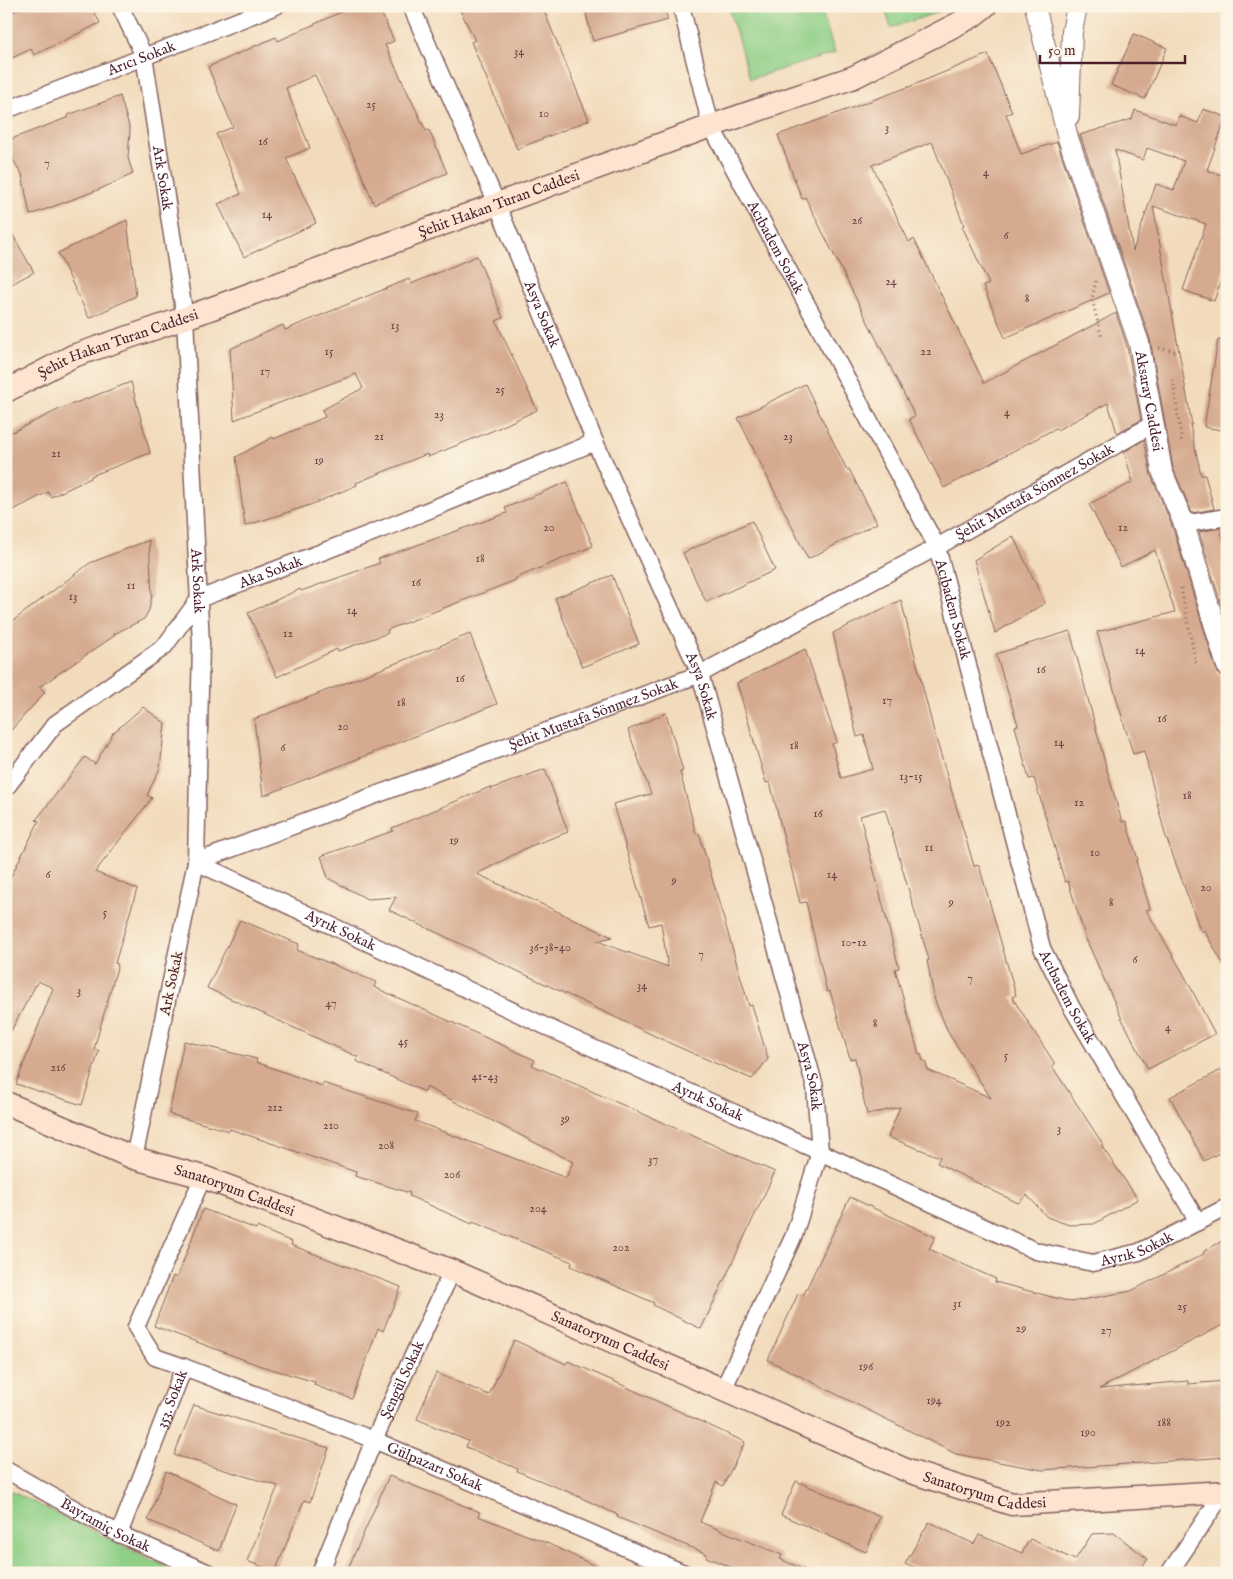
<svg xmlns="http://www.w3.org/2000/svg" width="1233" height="1579" viewBox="0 0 1233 1579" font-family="'IM FELL English',serif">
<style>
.park{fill:#8fcf86;stroke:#6c7758}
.building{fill:#d5aa8f;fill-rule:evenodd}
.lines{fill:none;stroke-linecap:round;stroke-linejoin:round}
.minor-casing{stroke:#85615e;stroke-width:19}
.tertiary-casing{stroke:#85615e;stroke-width:22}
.secondary-casing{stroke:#85615e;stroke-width:25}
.path{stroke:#85615e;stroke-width:3;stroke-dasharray:1 4;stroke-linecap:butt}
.minor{stroke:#fff;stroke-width:16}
.tertiary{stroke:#fff;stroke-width:20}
.secondary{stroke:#fde4d1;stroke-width:22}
.labels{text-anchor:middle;stroke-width:4;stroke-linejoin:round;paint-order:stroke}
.number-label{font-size:12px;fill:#6d4244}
.street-label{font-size:15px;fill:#4a1f2b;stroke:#fcf5e5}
</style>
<rect width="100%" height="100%" fill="#fcf5e5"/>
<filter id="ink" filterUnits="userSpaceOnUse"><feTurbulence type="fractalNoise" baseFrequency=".02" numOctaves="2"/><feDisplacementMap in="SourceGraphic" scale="10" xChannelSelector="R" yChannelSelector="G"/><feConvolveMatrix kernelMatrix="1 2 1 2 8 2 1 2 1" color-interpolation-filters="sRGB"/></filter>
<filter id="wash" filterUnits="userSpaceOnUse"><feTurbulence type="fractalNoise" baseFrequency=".0096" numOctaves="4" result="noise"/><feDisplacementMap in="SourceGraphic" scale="20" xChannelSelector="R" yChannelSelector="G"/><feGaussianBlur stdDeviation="1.12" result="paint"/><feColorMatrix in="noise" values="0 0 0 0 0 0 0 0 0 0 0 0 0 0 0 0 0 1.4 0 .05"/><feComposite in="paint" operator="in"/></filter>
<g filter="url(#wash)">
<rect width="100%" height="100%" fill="#f2dbbc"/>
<!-- park -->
<g class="park">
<polygon points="728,6 820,6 835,53 750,79"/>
<polygon points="884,6 953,6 953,7 891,28"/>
<polygon points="6,1490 13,1492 179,1573 6,1573"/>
</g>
<g id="blocks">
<!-- building -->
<g class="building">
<polygon points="25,6 91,6 100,23 34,55 31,49 6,61 6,15"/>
<polygon points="354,6 378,6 394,41 385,45 426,131 429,130 447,173 374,204 356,161 315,75 286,88 310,148 286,158 316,223 244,257 218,204 241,194 216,134 233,127 208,67 276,37 278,41"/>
<polygon points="458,6 542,6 589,120 517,149 471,42 475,40"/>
<polygon points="584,6 664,6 668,20 593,41"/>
<polygon points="1134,34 1167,48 1145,99 1111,85"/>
<polygon points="988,54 1012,112 1006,114 1021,154 1057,142 1109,293 1005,338 983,286 989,284 962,226 964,225 932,142 872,165 909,242 914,239 984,383 1116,313 1127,346 1141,420 1117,433 1108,403 1057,430 1056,428 944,488 909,419 915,416 805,197 802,199 778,135 911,86"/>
<polygon points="120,96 130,130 128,158 133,174 98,190 30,215 22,174 6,149 6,141 69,117 68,115"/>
<path d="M1203,109L1226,117L1207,170L1227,177V263L1214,301L1183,290L1206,224L1153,206L1192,425H1190L1201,475H1205L1214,509L1192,513L1173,468L1150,339L1080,135L1132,119L1135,110L1176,125L1179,116L1198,123ZM1147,148L1184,161L1174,190L1156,184L1133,251L1115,150L1143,160Z"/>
<polygon points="127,220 136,296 89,318 58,253"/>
<polygon points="6,223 34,272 6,287"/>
<polygon points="477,256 503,318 496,321 537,410 492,431 428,457 427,454 356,483 357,485 310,505 245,526 236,457 273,437 274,439 325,417 322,410 363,388 356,374 234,420 230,349 283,325 285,330 409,279 411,284"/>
<polygon points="1218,340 1227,340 1227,431 1204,427"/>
<polygon points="131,382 150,453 91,476 91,478 51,497 48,492 6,514 6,435 62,408"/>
<polygon points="805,384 847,470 849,469 877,523 808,559 738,418"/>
<polygon points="1144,440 1151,475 1173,528 1216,669 1219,675 1227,678 1227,971 1204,930 1201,932 1165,834 1144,751 1133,754 1097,632 1175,612 1155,550 1121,567 1089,504 1133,482 1124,452"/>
<polygon points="567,482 593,546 516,578 516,580 387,630 388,633 338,651 337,649 277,677 248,613 300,589 301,591 380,563 378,559 507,513 505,508"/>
<polygon points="752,521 775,570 706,602 683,553"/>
<polygon points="1220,528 1227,554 1227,624 1199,532"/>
<polygon points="1013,536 1045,603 995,633 974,560"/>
<polygon points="149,540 152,595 149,610 144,619 114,634 114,636 39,687 45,692 6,736 6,626 90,563"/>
<polygon points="612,575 639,644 582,667 555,598"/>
<path d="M901,600L934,732L974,866L979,865L1016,995L1012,997L1055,1064L1052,1066L1104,1146L1102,1147L1138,1199L1094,1224L1069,1225L1047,1217L1027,1195L1018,1203L937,1163L940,1157L888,1137L900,1107L867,1115L855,1058L850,1059L830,991L827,992L806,902L800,903L770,782L766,783L737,683L805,649L837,742L832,744L841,778L873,769L864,735L857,737L833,633ZM885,809L929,960L927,961L935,1001L949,1034L991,1098L928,1070L925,1061H923L921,1054L919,1055L895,969L899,968L860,816Z"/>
<polygon points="1070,631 1108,774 1122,822 1126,821 1138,860 1136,861 1150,909 1146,910 1182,971 1215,1034 1148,1069 1122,1019 1086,939 1068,881 1065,882 1034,778 1029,779 1015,726 1018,725 996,654"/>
<polygon points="470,634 497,704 263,796 254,719"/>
<polygon points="143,707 165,723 160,768 147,795 152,798 95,872 137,889 115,963 118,964 94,1049 99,1051 82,1105 16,1084 53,988 38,981 6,1040 6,886 39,821 36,820 85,757 95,764 113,733"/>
<polygon points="666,713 683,771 680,772 696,834 699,833 749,1006 752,1005 768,1059 752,1079 676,1046 389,910 396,897 367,899 328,878 321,856 393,831 392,828 490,787 491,789 545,769 568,832 528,847 477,874 612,937 597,941 668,967 661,923 649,926 613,804 651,794 628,730"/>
<polygon points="240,920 299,944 297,950 376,982 374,987 535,1060 532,1065 775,1172 701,1329 653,1305 654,1303 571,1266 572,1262 473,1222 472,1224 409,1196 410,1193 355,1176 356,1172 230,1129 229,1131 169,1114 184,1041 257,1059 256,1062 322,1086 323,1083 418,1114 415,1121 566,1178 573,1162 426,1087 425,1092 356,1061 358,1057 207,988"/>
<polygon points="1227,1067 1227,1149 1204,1161 1170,1097"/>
<polygon points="850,1197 935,1237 929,1249 996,1279 995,1282 1071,1302 1131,1291 1204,1254 1203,1252 1227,1238 1227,1323 1099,1389 1188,1381 1188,1384 1227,1381 1227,1457 1042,1470 956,1454 768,1360 798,1294 803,1296"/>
<polygon points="203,1209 256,1229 257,1227 292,1242 291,1245 401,1287 383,1331 378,1328 352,1399 314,1385 315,1382 261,1366 154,1326 173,1276 177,1278"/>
<polygon points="514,1340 566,1364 568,1361 620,1384 745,1442 723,1486 716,1482 700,1522 782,1555 780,1559 812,1573 745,1573 706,1557 707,1554 617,1517 618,1515 571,1493 517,1471 518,1469 466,1447 468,1441 417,1419 436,1373 489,1395"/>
<polygon points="194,1405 329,1448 310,1502 304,1500 275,1572 247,1561 278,1486 174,1455"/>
<polygon points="166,1471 236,1504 219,1551 148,1520"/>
<polygon points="389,1476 480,1512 478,1516 547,1543 610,1573 346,1573"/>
<polygon points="796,1481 880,1517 866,1552 781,1515"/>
<polygon points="929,1522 974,1544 979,1535 1022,1553 1030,1539 1075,1560 1092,1534 1114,1533 1148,1559 1138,1573 933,1573 905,1564"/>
</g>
</g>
</g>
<g filter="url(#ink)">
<use href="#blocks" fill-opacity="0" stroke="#85615e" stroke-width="1"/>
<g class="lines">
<!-- minor casing -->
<g class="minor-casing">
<g id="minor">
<path id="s1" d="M120,6L144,56L185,318L201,644L196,862L134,1158"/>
<path id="s2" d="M411,6L497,204L595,442L700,674L815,1087L820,1152L794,1235L723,1390"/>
<path id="s3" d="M681,6L711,126L937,547L1042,948L1072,1008L1198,1222"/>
<path id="s4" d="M6,110L276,6"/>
<polyline points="1184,524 1227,517"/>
<path id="s5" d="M6,788L55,724L164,647L199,599L390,526L595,442"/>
<path id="s6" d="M196,862L545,1026L1036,1251L1093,1263L1139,1252L1227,1207"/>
<path id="s7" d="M196,862L700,674L937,547L1155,423"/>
<path id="s8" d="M184,1367L374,1440L684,1573"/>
<path id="s9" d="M6,1470L119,1534L209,1573"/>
<path id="s10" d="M119,1534L184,1367L155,1357L136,1327L203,1177"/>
<path id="s11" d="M320,1573L374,1440L452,1271"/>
<polyline points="1169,1573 1224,1492"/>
</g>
</g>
<!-- tertiary casing -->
<g class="tertiary-casing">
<g id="tertiary">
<path id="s12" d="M1035,6L1068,138L1139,343L1162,471L1184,524L1227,666"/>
<polyline points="1069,116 1072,32 1077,6"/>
</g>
</g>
<!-- secondary casing -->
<g class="secondary-casing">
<g id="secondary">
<path id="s13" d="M6,391L73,356L185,318L711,126L854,77L971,17L985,6"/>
<path id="s14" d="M6,1103L134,1158L203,1177L452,1271L908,1471L1012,1504L1227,1492"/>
</g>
</g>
<!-- path -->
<g class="path">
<polyline points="1096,281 1092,299 1102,339"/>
<polyline points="1159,348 1178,352"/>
<polyline points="1173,380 1182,444"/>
<polyline points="1181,588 1196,664"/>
</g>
<!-- minor -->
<use href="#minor" class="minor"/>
<!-- tertiary -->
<use href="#tertiary" class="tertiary"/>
<!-- secondary -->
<use href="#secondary" class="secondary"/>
</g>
</g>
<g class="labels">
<!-- number labels -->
<g class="number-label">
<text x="519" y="55">34</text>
<text x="371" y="108">25</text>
<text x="544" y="117">10</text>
<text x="887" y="131">3</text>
<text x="263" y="145">16</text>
<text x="47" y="167">7</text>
<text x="986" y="176">4</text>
<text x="267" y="218">14</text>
<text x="857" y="224">26</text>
<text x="1006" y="239">6</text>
<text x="891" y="285">24</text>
<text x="1027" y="302">8</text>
<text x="395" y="329">13</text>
<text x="329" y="355">15</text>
<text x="926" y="355">22</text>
<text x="265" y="375">17</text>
<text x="500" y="393">25</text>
<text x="1007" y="416">4</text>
<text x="439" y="418">23</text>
<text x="379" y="440">21</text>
<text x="788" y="440">23</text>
<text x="56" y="457">21</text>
<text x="319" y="464">19</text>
<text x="549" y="531">20</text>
<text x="1123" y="531">12</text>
<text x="480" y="562">18</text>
<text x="416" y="586">16</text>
<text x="131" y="589">11</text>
<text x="73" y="600">13</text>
<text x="352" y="614">14</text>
<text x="288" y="637">12</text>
<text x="1140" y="654">14</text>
<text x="1041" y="673">16</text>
<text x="460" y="682">16</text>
<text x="887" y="704">17</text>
<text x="401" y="706">18</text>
<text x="1162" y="722">16</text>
<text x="343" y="730">20</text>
<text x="1059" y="746">14</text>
<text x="794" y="749">18</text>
<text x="283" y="751">6</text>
<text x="911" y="780">13-15</text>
<text x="1187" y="799">18</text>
<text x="1079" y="806">12</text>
<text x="818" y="817">16</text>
<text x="454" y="844">19</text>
<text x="929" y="851">11</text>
<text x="1095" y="856">10</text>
<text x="48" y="878">6</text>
<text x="832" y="878">14</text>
<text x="674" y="884">9</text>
<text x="1206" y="891">20</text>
<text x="951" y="906">9</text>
<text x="1111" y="906">8</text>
<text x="105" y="916">5</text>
<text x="854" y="946">10-12</text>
<text x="550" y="951">36-38-40</text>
<text x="701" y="958">7</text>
<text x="1135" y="963">6</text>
<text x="970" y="982">7</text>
<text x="642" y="989">34</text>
<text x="79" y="994">3</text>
<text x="331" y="1007">47</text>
<text x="875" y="1027">8</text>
<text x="1168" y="1031">4</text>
<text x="403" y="1045">45</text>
<text x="1006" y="1059">5</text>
<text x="58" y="1071">216</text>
<text x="485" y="1080">41-43</text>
<text x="275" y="1111">212</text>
<text x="565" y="1122">39</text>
<text x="331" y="1129">210</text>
<text x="1059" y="1132">3</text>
<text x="386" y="1149">208</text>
<text x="653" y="1163">37</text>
<text x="452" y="1178">206</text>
<text x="538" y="1212">204</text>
<text x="621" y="1251">202</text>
<text x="957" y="1307">31</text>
<text x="1182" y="1310">25</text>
<text x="1021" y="1332">29</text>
<text x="1106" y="1334">27</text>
<text x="866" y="1370">196</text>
<text x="934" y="1404">194</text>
<text x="1003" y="1426">192</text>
<text x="1164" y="1426">188</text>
<text x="1088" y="1436">190</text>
</g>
<!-- street labels -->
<g class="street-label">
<text dy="5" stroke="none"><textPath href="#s4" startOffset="145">Arıcı Sokak</textPath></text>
<text dy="5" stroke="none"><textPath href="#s1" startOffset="179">Ark Sokak</textPath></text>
<text dy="5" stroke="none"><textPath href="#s13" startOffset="528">Şehit Hakan Turan Caddesi</textPath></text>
<text dy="5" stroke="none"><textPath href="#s3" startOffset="261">Acıbadem Sokak</textPath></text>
<text dy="5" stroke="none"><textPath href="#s2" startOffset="335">Asya Sokak</textPath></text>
<text dy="5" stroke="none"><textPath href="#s13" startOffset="122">Şehit Hakan Turan Caddesi</textPath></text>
<text dy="5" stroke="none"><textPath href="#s12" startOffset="412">Aksaray Caddesi</textPath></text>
<text dy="5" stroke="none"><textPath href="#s7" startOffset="919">Şehit Mustafa Sönmez Sokak</textPath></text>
<text dy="5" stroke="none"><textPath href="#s5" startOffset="350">Aka Sokak</textPath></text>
<text dy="5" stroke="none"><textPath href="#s1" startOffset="584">Ark Sokak</textPath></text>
<text dy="5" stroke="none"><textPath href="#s3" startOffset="666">Acıbadem Sokak</textPath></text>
<text dy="5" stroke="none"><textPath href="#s2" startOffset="740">Asya Sokak</textPath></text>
<text dy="5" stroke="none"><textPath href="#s7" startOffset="424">Şehit Mustafa Sönmez Sokak</textPath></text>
<text dy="5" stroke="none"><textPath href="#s6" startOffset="160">Ayrık Sokak</textPath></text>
<text transform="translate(171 983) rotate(-78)" y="5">Ark Sokak</text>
<text dy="5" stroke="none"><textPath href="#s3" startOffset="1071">Acıbadem Sokak</textPath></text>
<text dy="5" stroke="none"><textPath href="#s2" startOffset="1145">Asya Sokak</textPath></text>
<text dy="5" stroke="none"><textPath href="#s6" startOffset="565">Ayrık Sokak</textPath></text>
<text dy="5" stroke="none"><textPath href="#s14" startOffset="245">Sanatoryum Caddesi</textPath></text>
<text dy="5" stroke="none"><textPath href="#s6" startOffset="1030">Ayrık Sokak</textPath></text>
<text dy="5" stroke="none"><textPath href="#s14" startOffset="650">Sanatoryum Caddesi</textPath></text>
<text dy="5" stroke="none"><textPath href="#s11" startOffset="210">Şengül Sokak</textPath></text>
<text dy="5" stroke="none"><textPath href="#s10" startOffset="145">353. Sokak</textPath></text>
<text dy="5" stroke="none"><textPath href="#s8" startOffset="270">Gülpazarı Sokak</textPath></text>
<text dy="5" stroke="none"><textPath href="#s14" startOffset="1055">Sanatoryum Caddesi</textPath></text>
<text dy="5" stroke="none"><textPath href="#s9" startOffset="114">Bayramiç Sokak</textPath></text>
</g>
</g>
<!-- margin -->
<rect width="1233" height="1579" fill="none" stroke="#fcf5e5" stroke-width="25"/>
<!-- scale -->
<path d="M1040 55v8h145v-8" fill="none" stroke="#4a1f2b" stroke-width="2.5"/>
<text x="1048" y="55" font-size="15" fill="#4a1f2b" stroke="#fcf5e5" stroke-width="4" paint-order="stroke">50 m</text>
</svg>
